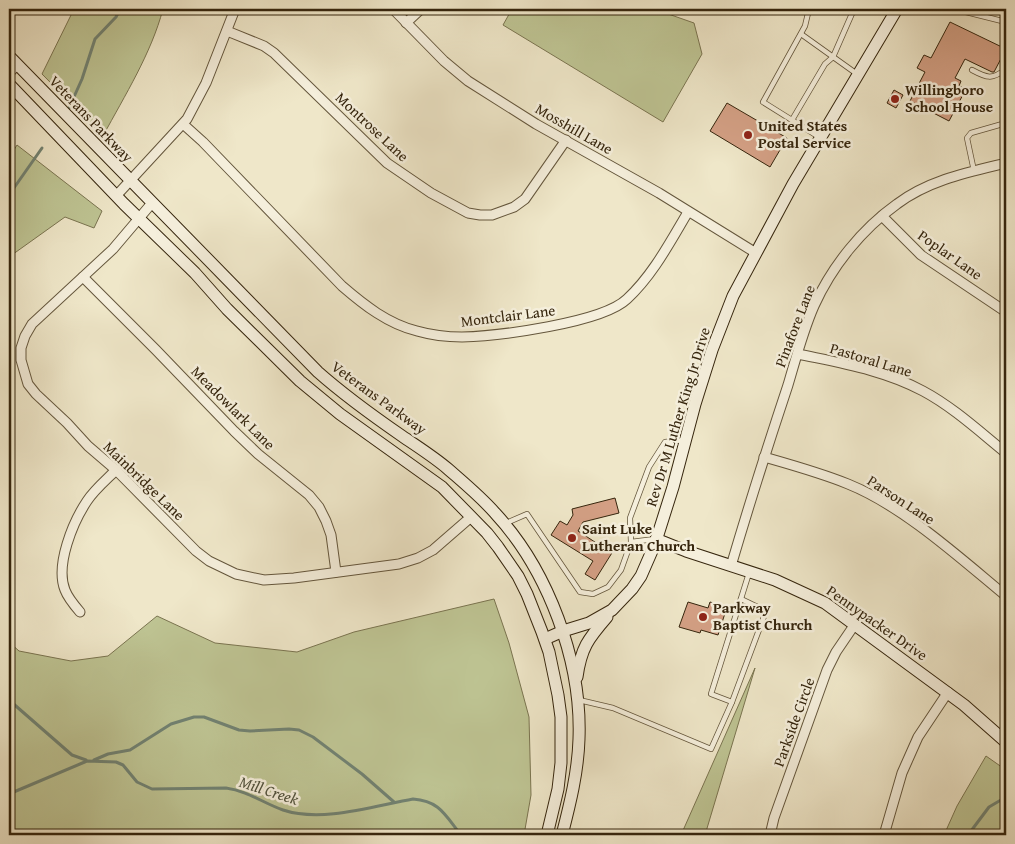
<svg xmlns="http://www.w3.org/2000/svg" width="1015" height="844" viewBox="0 0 1015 844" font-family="'Gentium Book Plus',serif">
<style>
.green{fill:#bec493;stroke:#7a7450}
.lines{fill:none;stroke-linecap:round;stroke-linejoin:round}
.stream{stroke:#728272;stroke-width:3}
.building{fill:#d4a085;stroke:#35250d}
.lane-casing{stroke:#64563c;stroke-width:6}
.street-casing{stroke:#64563c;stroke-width:11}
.secondary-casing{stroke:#35250d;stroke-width:13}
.lane{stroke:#f5efdc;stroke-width:4.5}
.street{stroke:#f5efdc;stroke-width:9}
.secondary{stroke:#f5efdc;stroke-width:11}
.poi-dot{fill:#8f2418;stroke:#f5efdc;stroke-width:2}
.labels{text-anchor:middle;stroke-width:5;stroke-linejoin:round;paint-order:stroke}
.poi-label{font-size:15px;font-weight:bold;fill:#35250d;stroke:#f5efdc;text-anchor:start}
.street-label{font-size:15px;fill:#35250d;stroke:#f5efdc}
.water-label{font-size:16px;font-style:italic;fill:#53543f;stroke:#f5efdc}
</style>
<rect width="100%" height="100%" fill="#efe7c9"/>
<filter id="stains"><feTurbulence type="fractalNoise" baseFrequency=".004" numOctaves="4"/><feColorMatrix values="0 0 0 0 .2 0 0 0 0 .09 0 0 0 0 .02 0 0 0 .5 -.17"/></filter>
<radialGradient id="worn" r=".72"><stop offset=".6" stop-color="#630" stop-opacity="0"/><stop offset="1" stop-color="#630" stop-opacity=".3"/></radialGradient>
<!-- green -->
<g class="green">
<path d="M74,9H163C151,54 125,95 103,136L42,74Z"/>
<polygon points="512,9 654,9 694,23 702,54 663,122 503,25"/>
<polygon points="17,145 102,211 94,228 65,217 9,257 9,158"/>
<polygon points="494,599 509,643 529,717 531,795 524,835 9,835 9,642 19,651 71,661 108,656 157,616 215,643 297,652 354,632"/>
<polygon points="755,668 705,835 681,835"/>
<polygon points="986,756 1006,770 1006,822 997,835 944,835 957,806"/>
</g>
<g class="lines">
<!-- stream -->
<g class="stream">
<polyline points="69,108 82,79 95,39 116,17 120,9"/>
<polyline points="9,195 42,148"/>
<polyline points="9,700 72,755 86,760"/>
<polyline points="94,760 108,754 130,750 171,724 194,717 204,717 239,730 250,731 289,729 299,730 313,737 362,774 394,802"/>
<path d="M9,794L87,761L116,762L123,765L137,782L152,789L226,788C248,791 263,803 283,810C322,823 374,806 413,799C440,801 445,815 461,835"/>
<polyline points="968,835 989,807 1006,797"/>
</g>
</g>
<!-- building -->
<g class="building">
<polygon points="950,22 1006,49 994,72 992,72 965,59 955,78 961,81 959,86 966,89 949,121 910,101 925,72 917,68 924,55 931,58"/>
<polygon points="894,90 903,95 896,108 887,103"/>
<polygon points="727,103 787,138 770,167 710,131"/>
<polygon points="615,498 619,513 583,522 578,531 601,546 605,541 615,548 595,580 585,574 593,561 551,535 560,521 567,525 573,515 572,509"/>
<polygon points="688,602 708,608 710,602 727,607 718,635 701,630 700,633 679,627"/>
</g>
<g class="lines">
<!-- lane casing -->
<g class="lane-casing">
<g id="lane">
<polyline points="809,9 805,26 763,102 819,137"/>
<polyline points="954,9 1006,22"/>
<polyline points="801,34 857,74"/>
<path d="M972,70C987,78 992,80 1006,69"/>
<polyline points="792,120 825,64 833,57 854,9"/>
<polyline points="974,171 967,138 971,133 1006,123"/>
<polyline points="504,524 527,514 580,592 593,594 608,587 621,570 631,542 630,518 649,467 665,442 685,440"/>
<polyline points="631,542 655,539"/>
<polyline points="579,700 613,708 711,749 732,702 711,694 749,573"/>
<polyline points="732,702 766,611 741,599"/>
</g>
</g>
<!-- street casing -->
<g class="street-casing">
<g id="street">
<polyline points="393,9 444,61 468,81 536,124 659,193 756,253"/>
<polyline points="406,23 421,9"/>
<polyline points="227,31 264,46 274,53 387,163 431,193 468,213 480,215 492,215 514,207 525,199 566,140"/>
<polyline points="9,73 17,65"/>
<path d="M183,124L203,142L342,286C364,305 388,324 417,331C431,335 447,337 462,337C498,336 602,323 627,299C653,275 670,242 688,212"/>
<polyline points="116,196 187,119 206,83 235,9"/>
<polyline points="152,203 113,249 32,324 25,336 21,348 21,360 28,384 36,394 67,423 88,446 116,470 196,551 209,561 236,574 264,580 294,578 399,564 418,558 433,550 471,517"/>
<polyline points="882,216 921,255 1006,312"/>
<polyline points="83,277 156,350 234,431 258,454 309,495 319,507 326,521 331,535 336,572"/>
<path d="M798,354C840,363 884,370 923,391C953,407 980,432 1006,453"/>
<path d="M764,457C792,465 821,473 848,484C903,506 960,558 1006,596"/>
<path d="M731,566C749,505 768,445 788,385C796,358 803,331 814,306C832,266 862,229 897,204C929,180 969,172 1006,163"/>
<path d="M80,612C74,605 68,598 65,590C55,565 73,522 87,501C94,490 106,480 116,470"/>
<polyline points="770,835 774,818 827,670 836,652 855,624"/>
<polyline points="884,835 902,773 918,737 948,692"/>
</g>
</g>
<!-- secondary casing -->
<g class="secondary-casing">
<g id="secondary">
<path d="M9,56L318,372C344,395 373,416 402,436C418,447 434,457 448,469C464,483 481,497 495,513C548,570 582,661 579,739C578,772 570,804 562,835"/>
<polyline points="9,84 124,204 195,273 227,309 300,381 340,414 442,487 487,533 498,547 518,576 527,594 542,632 549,652 558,695 561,717 561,763 558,789 547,835"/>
<polyline points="656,539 686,551 775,580 825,603 964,705 1006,742"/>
<polyline points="545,639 563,631 589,623 612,610 632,589 641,576 655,544 673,487 695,404 712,350 733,296 793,184 897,9"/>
<path d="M577,677C581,648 588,639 607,617"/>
</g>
</g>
<!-- lane -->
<use href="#lane" class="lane"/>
<!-- street -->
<use href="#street" class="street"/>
<!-- secondary -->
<use href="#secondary" class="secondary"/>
</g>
<!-- markers -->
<g class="poi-dot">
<circle cx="895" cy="99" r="5"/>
<circle cx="748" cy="135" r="5"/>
<circle cx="572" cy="538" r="5"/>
<circle cx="703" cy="617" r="5"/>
</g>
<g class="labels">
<!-- poi labels -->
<g class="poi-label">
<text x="905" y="95">Willingboro<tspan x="905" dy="17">School House</tspan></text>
<text x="758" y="131">United States<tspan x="758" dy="17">Postal Service</tspan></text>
<text x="582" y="534">Saint Luke<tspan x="582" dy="17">Lutheran Church</tspan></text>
<text x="713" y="613">Parkway<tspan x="713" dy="17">Baptist Church</tspan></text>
</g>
<!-- street labels -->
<g class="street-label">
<text transform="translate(91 119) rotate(46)" y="5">Veterans Parkway</text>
<text transform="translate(372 127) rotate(43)" y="5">Montrose Lane</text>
<text transform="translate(574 129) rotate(30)" y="5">Mosshill Lane</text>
<text transform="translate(950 255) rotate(35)" y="5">Poplar Lane</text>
<text transform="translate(508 316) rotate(-7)" y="5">Montclair Lane</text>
<text transform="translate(795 326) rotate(-69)" y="5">Pinafore Lane</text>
<text transform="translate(871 360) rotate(17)" y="5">Pastoral Lane</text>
<text transform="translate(379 398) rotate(36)" y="5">Veterans Parkway</text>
<text transform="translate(233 408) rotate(45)" y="5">Meadowlark Lane</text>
<text transform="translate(678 417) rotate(-73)" y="5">Rev Dr M Luther King Jr Drive</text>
<text transform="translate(144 481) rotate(44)" y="5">Mainbridge Lane</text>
<text transform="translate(901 500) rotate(33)" y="5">Parson Lane</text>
<text transform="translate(877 623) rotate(35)" y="5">Pennypacker Drive</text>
<text transform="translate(794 722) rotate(-70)" y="5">Parkside Circle</text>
</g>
<!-- water labels -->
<g class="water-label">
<text transform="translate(269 790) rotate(18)" y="6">Mill Creek</text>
</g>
</g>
<!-- margin -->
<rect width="1015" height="844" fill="none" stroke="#efe7c9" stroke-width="30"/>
<rect x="10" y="10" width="995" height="824" fill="none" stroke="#35250d" stroke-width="2.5"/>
<rect x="15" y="15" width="985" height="814" fill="none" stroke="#35250d"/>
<rect width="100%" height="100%" filter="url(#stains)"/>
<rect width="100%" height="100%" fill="url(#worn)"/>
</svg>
